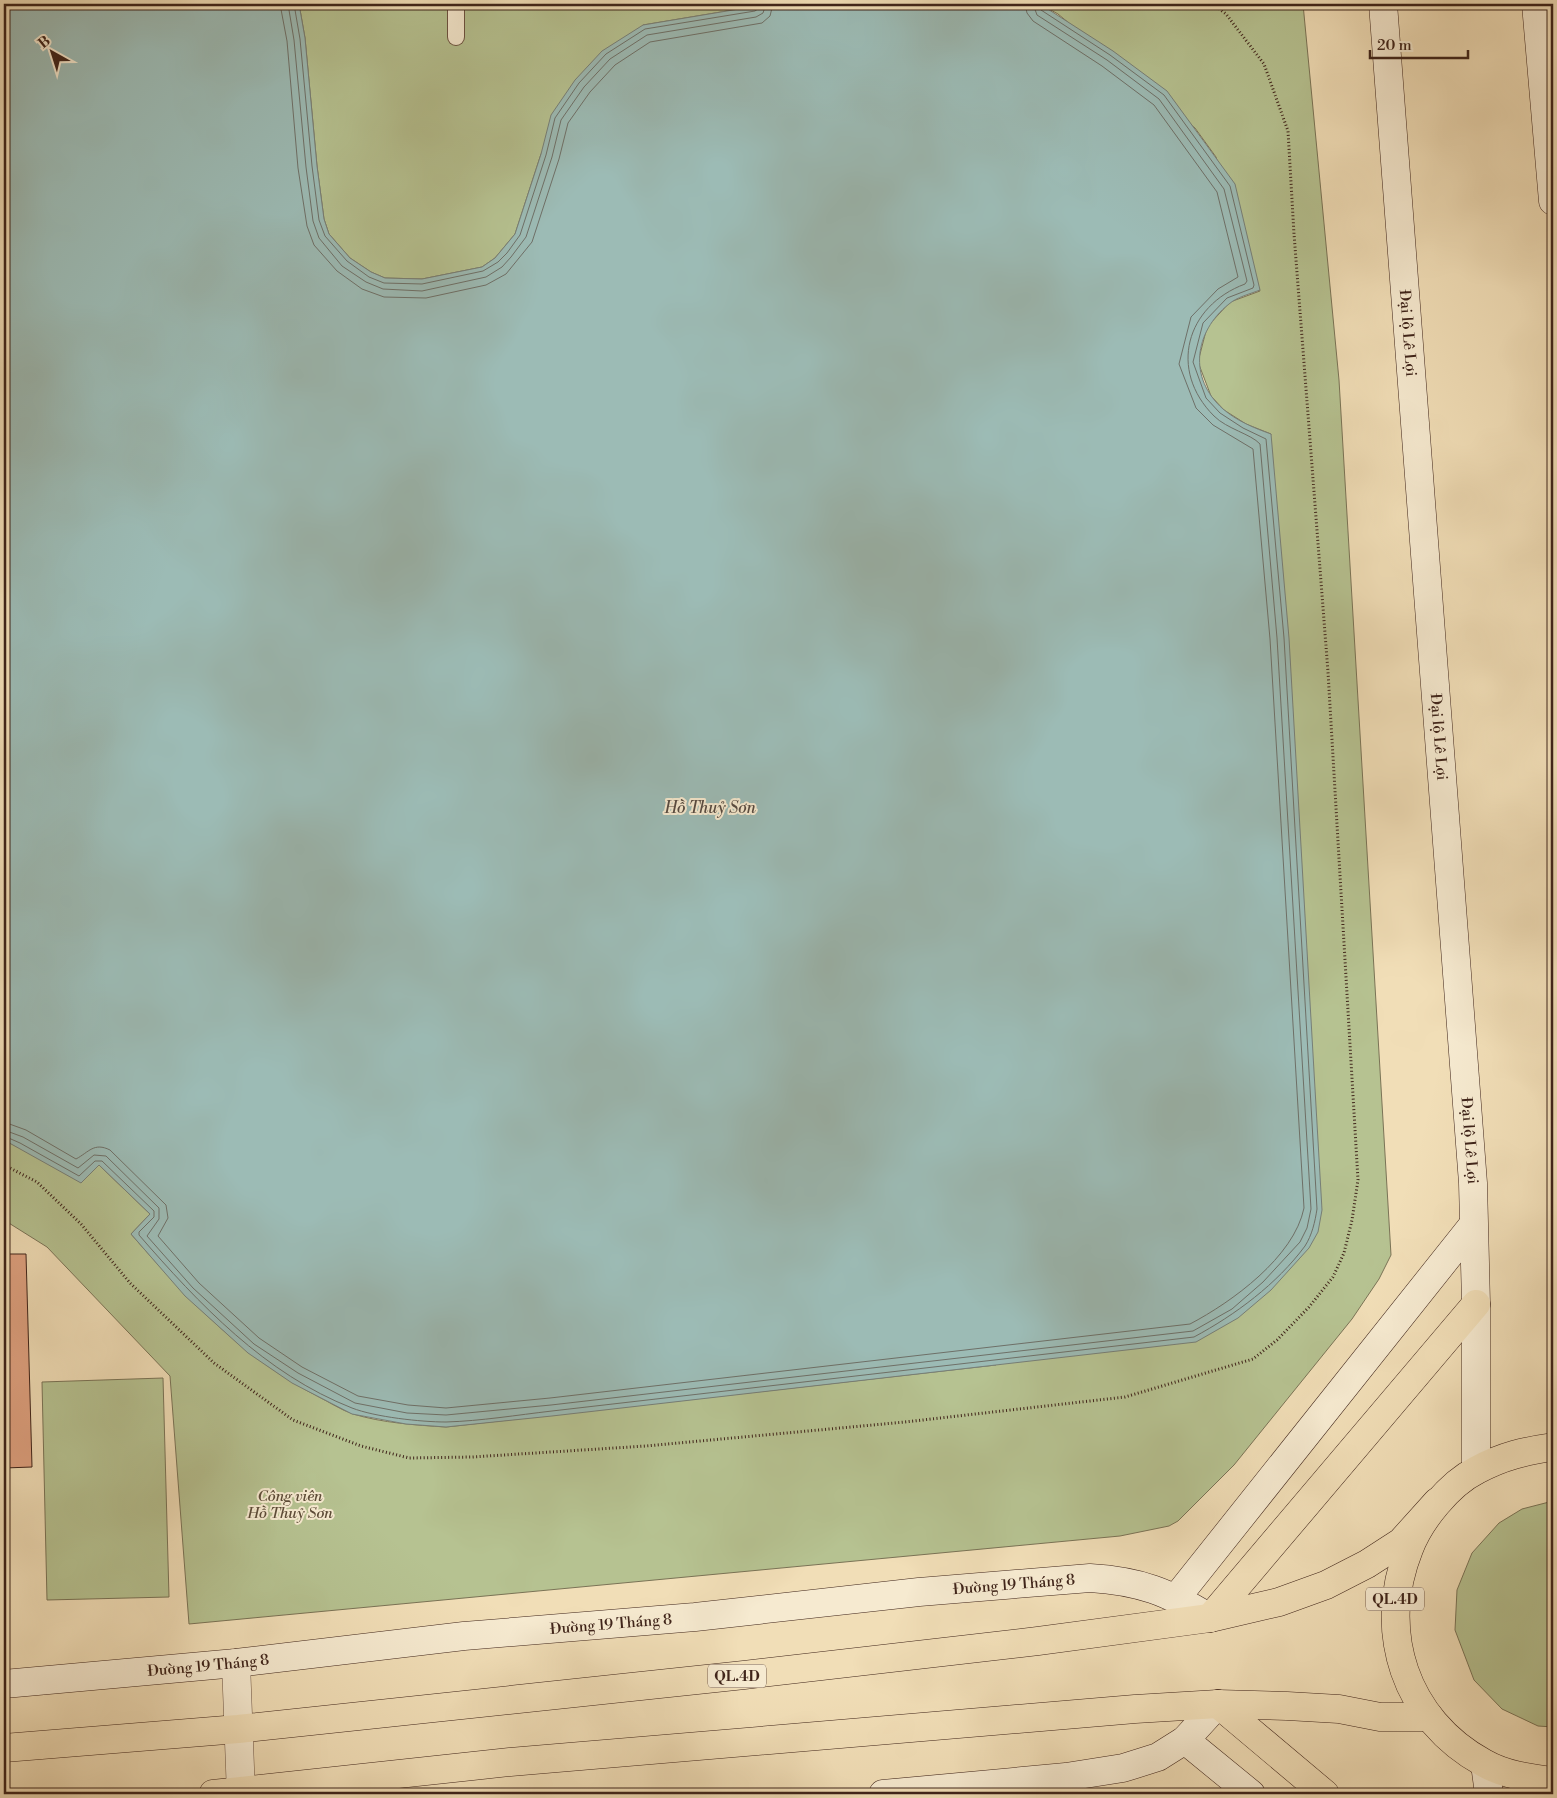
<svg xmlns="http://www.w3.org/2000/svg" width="1557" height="1798" viewBox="0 0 1557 1798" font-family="'Libre Bodoni',serif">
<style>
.green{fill:#b6c291;stroke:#7a7356}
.water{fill:#9cbbb5;stroke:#777f77}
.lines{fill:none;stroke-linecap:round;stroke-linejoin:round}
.shore{stroke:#6e7068;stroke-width:1}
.building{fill:#dfa281;stroke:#3f241a}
.lane-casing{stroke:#6c5241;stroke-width:18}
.street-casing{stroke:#6c5241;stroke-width:29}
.secondary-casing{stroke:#3f241a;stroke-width:29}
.highway-casing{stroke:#3f241a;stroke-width:29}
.path{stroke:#3f241a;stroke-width:3;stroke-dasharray:1 2.5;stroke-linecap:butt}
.lane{stroke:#f6ead0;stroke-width:16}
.street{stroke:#f6ead0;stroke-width:28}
.secondary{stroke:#f6ead0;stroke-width:28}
.highway{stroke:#f1deb7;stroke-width:28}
.labels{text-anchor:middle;stroke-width:4;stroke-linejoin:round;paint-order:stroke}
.shield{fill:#f6ead0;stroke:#765f51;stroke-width:1}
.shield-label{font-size:14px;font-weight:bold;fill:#3f241a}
.street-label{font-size:15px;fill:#3f241a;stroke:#f6ead0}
.park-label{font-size:15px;font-style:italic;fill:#5d4c38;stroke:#f6ead0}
.water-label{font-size:16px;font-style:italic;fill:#564a41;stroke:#f6ead0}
</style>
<rect width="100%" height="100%" fill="#f1deb7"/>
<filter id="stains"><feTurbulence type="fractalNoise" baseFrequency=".004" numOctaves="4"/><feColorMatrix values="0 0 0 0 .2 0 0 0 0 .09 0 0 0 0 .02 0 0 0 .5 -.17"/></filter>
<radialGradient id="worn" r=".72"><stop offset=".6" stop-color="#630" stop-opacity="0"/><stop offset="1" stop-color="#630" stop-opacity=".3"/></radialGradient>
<!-- green -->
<g class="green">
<polygon points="299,4 769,4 643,25 541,154 515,234 495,258 482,267 422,279 385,278 371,272 350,258 329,234 324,219 317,166 305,38"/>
<path d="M1040,4H1303L1339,380L1391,1255L1379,1279L1352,1319L1234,1465L1178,1521L1169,1526L1120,1536L189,1624L170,1376L47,1247L4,1220V1140L18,1147L99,1165L150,1214L131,1234C187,1298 241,1357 319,1397C329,1402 341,1410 353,1414C383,1423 415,1425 446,1427L996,1365L1271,434L1246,424L1224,410L1211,396L1198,362L1207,327L1230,302L1260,291L1216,157L1195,128L1058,14Z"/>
<polygon points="163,1378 169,1597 47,1600 42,1382"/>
<polygon points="1553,1501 1553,1727 1538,1726 1502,1709 1474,1680 1455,1630 1457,1590 1472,1553 1499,1523 1522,1509"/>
</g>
<!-- water -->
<path class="water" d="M4,4H299L305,38L317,166L324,219L329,234L350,258L371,272L385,278L422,279L482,267L495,258L515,234L541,154L551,115L575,80L602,51L643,25L769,4H1040L1113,51L1167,91L1235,184L1260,290C1250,294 1237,297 1229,304C1194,332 1188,378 1223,409C1237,421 1254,428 1271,434L1289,638L1322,1210L1318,1232L1309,1248L1271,1290L1238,1318L1196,1342L552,1416L446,1427L406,1424L352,1414L292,1383L248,1353L185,1296L131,1234L150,1214L99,1165L81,1183L4,1140Z"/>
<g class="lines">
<!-- shore -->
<g class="shore">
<polyline points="280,4 287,41 298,168 307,226 314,245 337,271 362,289 384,297 426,298 486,285 506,274 532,242 559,159 568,123 590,92 615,65 650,42 762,23 770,16 773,4"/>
<polyline points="288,4 294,40 306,167 313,221 319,238 342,266 366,282 383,289 422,291 486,277 502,267 511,257 526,237 552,157 561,120 584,87 610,59 647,35 756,17 763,13 766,4"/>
<polyline points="294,4 300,39 312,166 319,220 325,236 347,261 369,277 384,283 422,284 483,271 498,262 507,253 520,235 546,155 555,118 579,83 606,54 645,29 755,11 759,8 760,4"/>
<path d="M4,1122L26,1130L76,1159C89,1152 94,1142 110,1150L166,1205L168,1218L158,1236L199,1283L259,1338L302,1367L358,1396L408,1405L446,1408L550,1398L1190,1324C1232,1302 1294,1257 1304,1208L1270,639L1253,449L1213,425L1196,408L1179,364L1191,317L1218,289L1238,277L1217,192L1154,105L1102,66L1033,21L1027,13L1025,4"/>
<path d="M4,1130L23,1137L78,1168L94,1155L106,1156L159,1208V1219L147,1236L193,1288L254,1344L298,1373L355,1403L407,1413L446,1415L551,1405L1193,1331L1232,1309L1263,1282L1300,1242L1307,1228L1311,1209L1277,638L1260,444C1251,434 1227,429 1214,416C1168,370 1186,306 1245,284L1247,281L1224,189L1159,99L1107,60L1037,15L1033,4"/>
<path d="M4,1136L20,1143L79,1176L95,1161H102L154,1211V1217L139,1232V1235C199,1304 265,1374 352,1408C375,1417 421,1422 446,1422C481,1421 517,1415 552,1411L1194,1337C1235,1315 1277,1284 1305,1246C1312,1235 1315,1222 1317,1209L1284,638L1266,439L1243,428L1220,413L1206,398L1193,362L1203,323L1227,298L1253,288L1254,285L1230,186L1164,95L1110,55L1041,10L1039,4"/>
</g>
</g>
<!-- building -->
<polygon class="building" points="4,1254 26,1254 32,1467 4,1468"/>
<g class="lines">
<!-- lane casing -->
<g class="lane-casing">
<polyline id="lane" points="456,37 456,4"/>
</g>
<!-- street casing -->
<g class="street-casing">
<polyline id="street" points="236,1663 241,1794"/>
</g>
<!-- secondary casing -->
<g class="secondary-casing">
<g id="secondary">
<path id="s1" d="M1383,4L1473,1183L1476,1304V1470"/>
<polyline points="1536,4 1553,201"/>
<polyline points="1177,1597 1473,1225"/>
<path id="s2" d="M4,1684L236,1663L464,1636L695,1617L919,1592L1090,1578C1140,1581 1168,1592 1210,1618"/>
<polyline points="1185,1740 1251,1794"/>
<polyline points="1485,1764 1489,1794"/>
<polyline points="883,1794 1066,1777 1123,1768 1158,1757 1185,1740 1218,1704"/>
</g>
</g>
<!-- highway casing -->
<g class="highway-casing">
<g id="highway">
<path d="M1553,1447C1525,1451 1503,1456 1477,1470C1449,1484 1420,1520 1409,1549C1376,1631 1405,1720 1484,1763C1505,1775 1529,1778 1553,1781"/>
<polyline points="1210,1618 1476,1304"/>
<polyline points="1218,1704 1325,1794"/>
<polyline points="4,1748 238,1729 744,1675 1038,1641 1210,1618 1279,1602 1326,1585 1367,1564 1401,1542 1437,1502"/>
<polyline points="213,1794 510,1762 1135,1709 1218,1704 1287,1706 1339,1709 1380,1717 1429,1717"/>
</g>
</g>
<!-- path -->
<polyline class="path" points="4,1165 37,1182 81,1224 130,1283 214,1363 293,1420 361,1446 409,1458 472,1457 646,1446 905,1422 1125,1397 1253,1359 1277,1340 1309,1307 1333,1277 1344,1253 1352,1220 1358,1180 1328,672 1294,234 1288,131 1264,64 1226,14 1213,4"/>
<!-- lane -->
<use href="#lane" class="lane"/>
<!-- street -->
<use href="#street" class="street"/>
<!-- secondary -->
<use href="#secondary" class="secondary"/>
<!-- highway -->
<use href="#highway" class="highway"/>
</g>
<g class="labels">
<!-- shield labels -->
<g class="shield">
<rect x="1366" y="1587.5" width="58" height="23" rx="4"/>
<rect x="708" y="1664.5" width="58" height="23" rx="4"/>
</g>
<g class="shield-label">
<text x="1395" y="1604">QL.4D</text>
<text x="737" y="1681">QL.4D</text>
</g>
<!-- street labels -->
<g class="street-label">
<text dy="5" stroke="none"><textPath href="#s1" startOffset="330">Đại lộ Lê Lợi</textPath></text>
<text dy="5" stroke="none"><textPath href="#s1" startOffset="735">Đại lộ Lê Lợi</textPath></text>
<text dy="5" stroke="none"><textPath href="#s1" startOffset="1140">Đại lộ Lê Lợi</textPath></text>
<text dy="5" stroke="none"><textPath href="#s2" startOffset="1015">Đường 19 Tháng 8</textPath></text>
<text dy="5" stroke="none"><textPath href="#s2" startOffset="610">Đường 19 Tháng 8</textPath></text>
<text dy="5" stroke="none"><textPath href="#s2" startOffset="205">Đường 19 Tháng 8</textPath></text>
</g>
<!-- park labels -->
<g class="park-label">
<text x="290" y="1501">Công viên<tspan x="290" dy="17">Hồ Thuỷ Sơn</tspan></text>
</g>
<!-- water labels -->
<g class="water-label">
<text x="710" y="813">Hồ Thuỷ Sơn</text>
</g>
</g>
<!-- margin -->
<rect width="1557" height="1798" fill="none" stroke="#f1deb7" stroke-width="20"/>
<rect x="5" y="5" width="1547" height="1788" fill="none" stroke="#3f241a" stroke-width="2.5"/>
<rect x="10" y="10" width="1537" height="1778" fill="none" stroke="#3f241a"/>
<!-- north arrow -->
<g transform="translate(52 52) rotate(321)" stroke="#f6ead0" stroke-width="4" paint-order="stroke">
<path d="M0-4L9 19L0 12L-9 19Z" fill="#3f241a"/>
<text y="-8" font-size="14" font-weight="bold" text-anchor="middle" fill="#3f241a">B</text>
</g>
<!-- scale -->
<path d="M1370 50v8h98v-8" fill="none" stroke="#3f241a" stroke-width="2.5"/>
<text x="1377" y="50" font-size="15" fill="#3f241a" stroke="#f6ead0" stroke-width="4" paint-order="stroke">20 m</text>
<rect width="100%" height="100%" filter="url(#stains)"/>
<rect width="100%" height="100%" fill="url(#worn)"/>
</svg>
